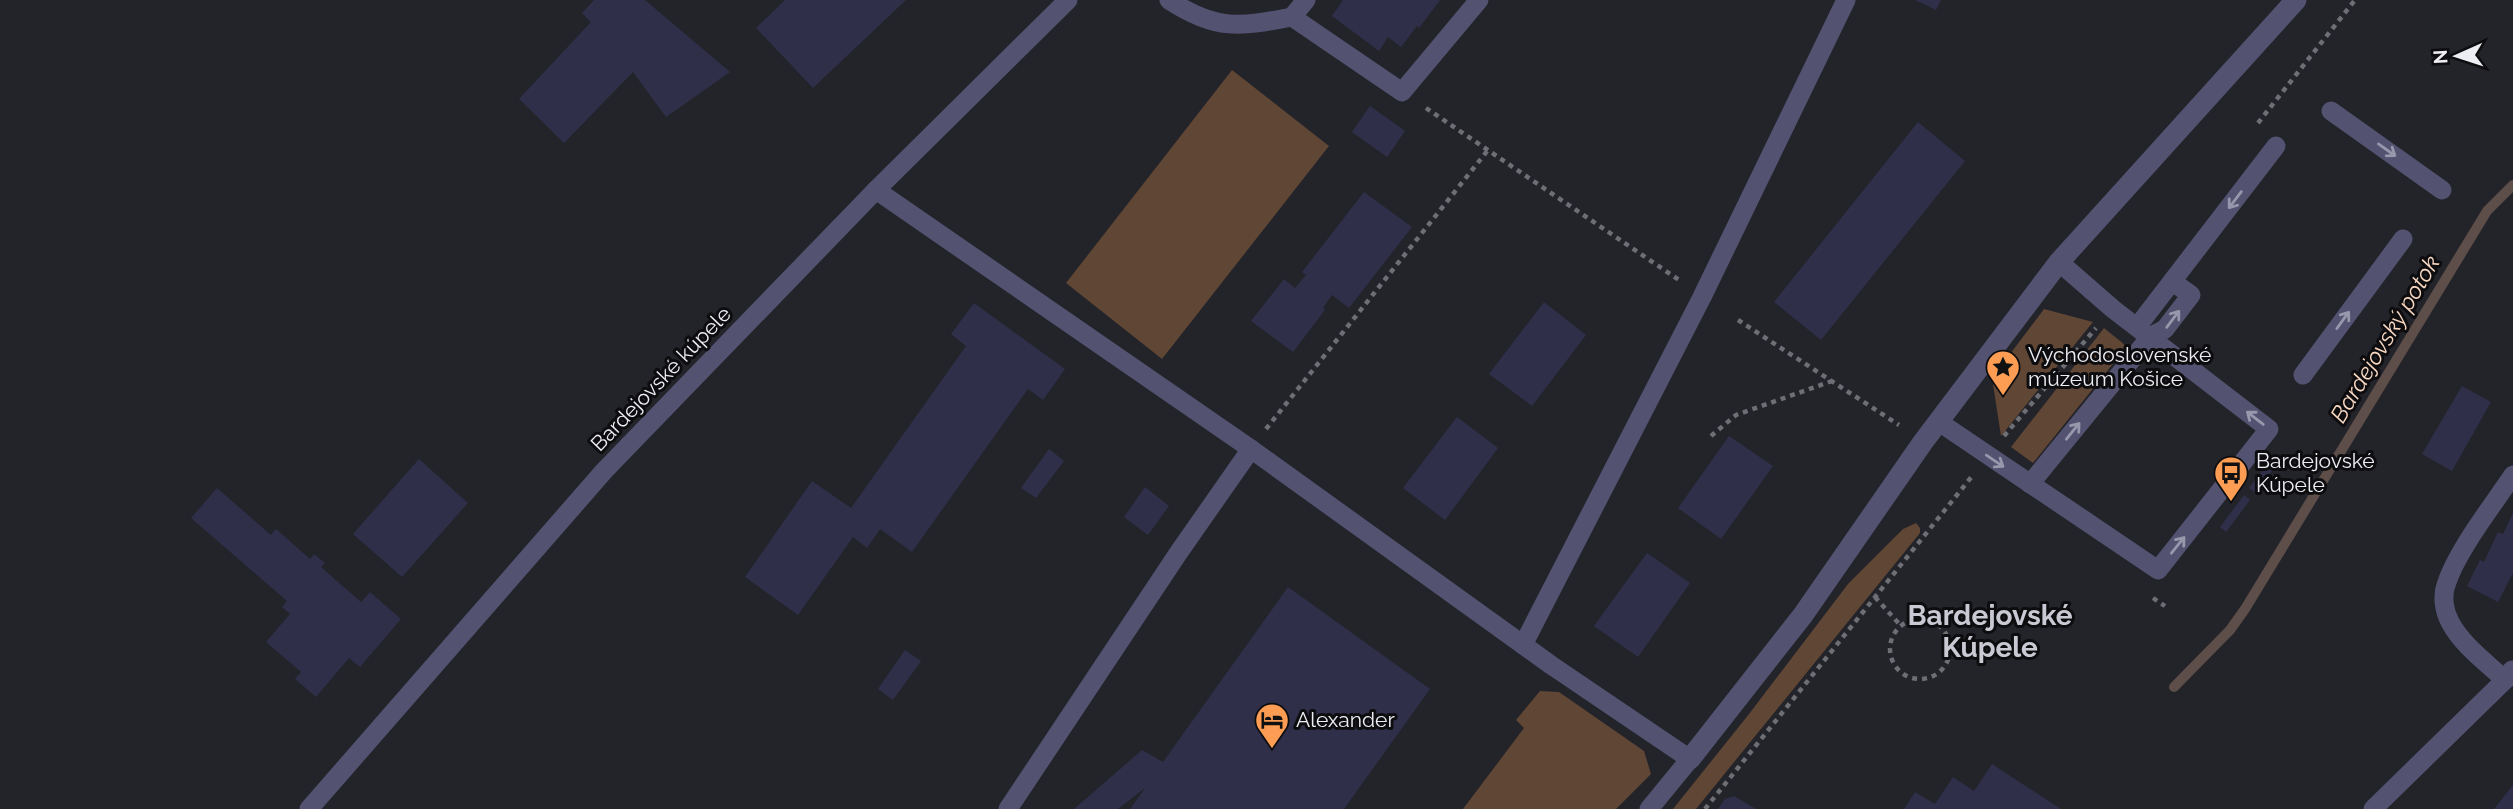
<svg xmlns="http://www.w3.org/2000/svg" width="2513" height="809" viewBox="0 0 2513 809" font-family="Raleway,sans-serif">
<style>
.green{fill:#604634}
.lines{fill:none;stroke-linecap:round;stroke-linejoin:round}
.stream{stroke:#5e4e49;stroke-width:10}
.building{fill:#302f4a}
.path{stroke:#6e6e75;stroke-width:4.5;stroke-dasharray:5 5;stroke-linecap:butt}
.service{stroke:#535271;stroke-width:19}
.tertiary{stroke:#535271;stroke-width:21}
.oneway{stroke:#9898ac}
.labels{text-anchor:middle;stroke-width:6;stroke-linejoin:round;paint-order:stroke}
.poi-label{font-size:21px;fill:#edeef3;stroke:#0d0d10;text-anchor:start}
.street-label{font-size:21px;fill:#edeef3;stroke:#0d0d10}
.water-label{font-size:23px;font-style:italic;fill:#fad9c3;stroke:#0d0d10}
.district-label{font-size:28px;font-weight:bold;fill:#c9c9d3;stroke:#0d0d10}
</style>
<rect width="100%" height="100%" fill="#23232a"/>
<!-- green -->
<g class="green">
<polygon points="1232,70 1329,146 1162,359 1066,283"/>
<polygon points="2044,309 2093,322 2001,436 1992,378"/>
<polygon points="2104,328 2125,345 2125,349 2033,463 2011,447"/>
<polygon points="1916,523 1920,528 1920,533 1696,809 1673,809 1749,714 1848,584 1903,529"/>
<polygon points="1540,691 1559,692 1644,751 1651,774 1616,809 1463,809 1524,728 1516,720"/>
</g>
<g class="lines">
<!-- stream -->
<polyline class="stream" points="2174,687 2230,630 2245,609 2487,211 2513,185"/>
</g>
<!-- building -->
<g class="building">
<polygon points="594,0 645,0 730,72 666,117 633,72 564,143 519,99 591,22 582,13"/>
<polygon points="785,0 906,0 813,88 756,28"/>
<polygon points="1343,0 1440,0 1419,28 1417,26 1401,47 1388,37 1379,51 1332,16"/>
<polygon points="1915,0 1941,0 1936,10"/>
<polygon points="1370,106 1405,131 1387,157 1352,132"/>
<polygon points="1918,122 1965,161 1821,340 1774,302"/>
<polygon points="1364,192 1412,227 1349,308 1332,295 1323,308 1325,310 1293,352 1251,321 1284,279 1295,288 1306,275 1302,272"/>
<polygon points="1544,302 1586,335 1532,406 1489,374"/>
<polygon points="974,303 1065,369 1043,400 1028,389 912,552 880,529 867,548 853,537 798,615 745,577 812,481 851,508 966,346 951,334"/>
<polygon points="2462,386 2491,402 2452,471 2422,454"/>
<polygon points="1457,417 1498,448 1445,520 1403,488"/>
<polygon points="1729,436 1773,466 1721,539 1678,508"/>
<polygon points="1049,449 1064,461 1036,498 1021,488"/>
<polygon points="2273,456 2279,461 2256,493 2249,488"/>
<polygon points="419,459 468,503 402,577 353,534"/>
<polygon points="1145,487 1169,506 1148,535 1124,517"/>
<polygon points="217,488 271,535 276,529 310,559 314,554 325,563 321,567 361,602 370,592 401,619 360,667 349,658 316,697 295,679 301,672 266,642 290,614 282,607 287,601 191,518"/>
<polygon points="2244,495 2250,500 2226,532 2220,527"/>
<polygon points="2513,513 2513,573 2498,602 2467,586 2480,560 2484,562 2498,532 2503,534"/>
<polygon points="1647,553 1690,583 1638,657 1594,626"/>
<polygon points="1288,587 1430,689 1344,809 1130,809 1145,788 1118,809 1074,809 1142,750 1163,762"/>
<polygon points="905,650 921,661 893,700 878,689"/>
<polygon points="1992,764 2061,809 1904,809 1915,792 1935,804 1953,777 1974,791"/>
<polygon points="2513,785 2513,809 2494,809"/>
<polygon points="1734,796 1756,809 1718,809 1725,799"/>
</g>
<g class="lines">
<!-- path -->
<g class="path">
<polyline points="1426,108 1679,280"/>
<polyline points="2258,123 2355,0"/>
<polyline points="1738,320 1899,425"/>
<polyline points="1266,429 1488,150"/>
<polyline points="1711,436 1736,415 1832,381"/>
<polyline points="2004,436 2096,328"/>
<polyline points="1875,597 1901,626"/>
<polyline points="2153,598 2165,606"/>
<circle cx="1920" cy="649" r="30"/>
<polyline points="1705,809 1973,475"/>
</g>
<!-- service -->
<g class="service">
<path d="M1169,0C1216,31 1240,27 1292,17"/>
<polyline points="1306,0 1292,17 1402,92 1479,0"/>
<polyline points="2331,111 2442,190"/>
<polyline points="876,190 1251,449 1551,665 1690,759 1649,809"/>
<polyline points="2137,327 2276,146"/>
<polyline points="2303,375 2403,239"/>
<polyline points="1939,422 2158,570 2269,429 2113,309 2059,262"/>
<polyline points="2030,484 2150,337 2165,329 2191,295 2173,282"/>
<polyline points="1523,645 1702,297 1846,0"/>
<path d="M2505,680C2486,662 2462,645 2450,622C2444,611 2442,596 2446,585C2456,552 2493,505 2513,475"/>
<polyline points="309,809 604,471 876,190 1068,0"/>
<polyline points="1008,809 1179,552 1251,449"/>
<polyline points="2373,809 2505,680 2512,670"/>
</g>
<!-- tertiary -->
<polyline class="tertiary" points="1690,759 1803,615 1923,442 2059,262 2296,0"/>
</g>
<!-- one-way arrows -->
<defs><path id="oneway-shaft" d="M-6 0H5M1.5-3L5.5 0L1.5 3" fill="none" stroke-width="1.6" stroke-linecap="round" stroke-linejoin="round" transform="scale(1.75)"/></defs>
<g class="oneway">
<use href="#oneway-shaft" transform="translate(2387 150) rotate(35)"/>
<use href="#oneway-shaft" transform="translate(2235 200) rotate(127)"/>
<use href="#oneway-shaft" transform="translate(2173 319) rotate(-53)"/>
<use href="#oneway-shaft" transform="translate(2343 320) rotate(-54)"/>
<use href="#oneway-shaft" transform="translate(2255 418) rotate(-142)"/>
<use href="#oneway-shaft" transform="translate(2073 431) rotate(-51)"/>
<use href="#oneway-shaft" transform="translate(1995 461) rotate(34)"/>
<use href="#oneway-shaft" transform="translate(2178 545) rotate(-51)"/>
</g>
<!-- icons -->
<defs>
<g id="sight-pin" transform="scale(1.75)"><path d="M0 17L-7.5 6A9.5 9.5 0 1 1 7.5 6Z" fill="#fc9d53" stroke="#0d0d10"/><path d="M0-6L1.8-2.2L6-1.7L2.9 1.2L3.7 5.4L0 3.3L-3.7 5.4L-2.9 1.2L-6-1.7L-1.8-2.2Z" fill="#111"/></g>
<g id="bus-pin" transform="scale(1.75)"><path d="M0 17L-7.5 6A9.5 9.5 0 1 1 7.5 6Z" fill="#fc9d53" stroke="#0d0d10"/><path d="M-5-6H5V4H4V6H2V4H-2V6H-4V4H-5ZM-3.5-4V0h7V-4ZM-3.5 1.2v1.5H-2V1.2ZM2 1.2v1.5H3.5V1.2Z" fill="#111"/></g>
<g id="hotel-pin" transform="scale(1.75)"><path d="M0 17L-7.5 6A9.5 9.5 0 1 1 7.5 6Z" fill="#fc9d53" stroke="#0d0d10"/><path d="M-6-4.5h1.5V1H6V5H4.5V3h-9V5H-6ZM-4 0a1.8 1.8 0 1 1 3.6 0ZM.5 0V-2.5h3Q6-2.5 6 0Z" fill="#111"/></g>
</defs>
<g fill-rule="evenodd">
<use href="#sight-pin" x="2003" y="367"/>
<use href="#bus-pin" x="2231" y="473"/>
<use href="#hotel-pin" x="1272" y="720"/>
</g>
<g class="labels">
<!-- poi labels -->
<g class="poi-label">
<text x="2028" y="362">Východoslovenské<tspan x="2028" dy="24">múzeum Košice</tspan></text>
<text x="2256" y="468">Bardejovské<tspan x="2256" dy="24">Kúpele</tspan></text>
<text x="1296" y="727">Alexander</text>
</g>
<!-- street labels -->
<g class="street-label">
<text transform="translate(661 379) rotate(-46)" y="7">Bardejovské kúpele</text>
</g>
<!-- water labels -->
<g class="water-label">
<text transform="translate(2385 339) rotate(-59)" y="8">Bardejovský potok</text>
</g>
<!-- district labels -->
<g class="district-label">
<text x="1990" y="625">Bardejovské<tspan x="1990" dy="32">Kúpele</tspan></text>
</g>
</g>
<!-- north arrow -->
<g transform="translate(2457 56) rotate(267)" stroke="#0d0d10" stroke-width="5" paint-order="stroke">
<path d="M0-5L12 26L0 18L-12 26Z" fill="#edeef3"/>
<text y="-10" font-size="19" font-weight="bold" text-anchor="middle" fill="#edeef3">N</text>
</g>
</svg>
